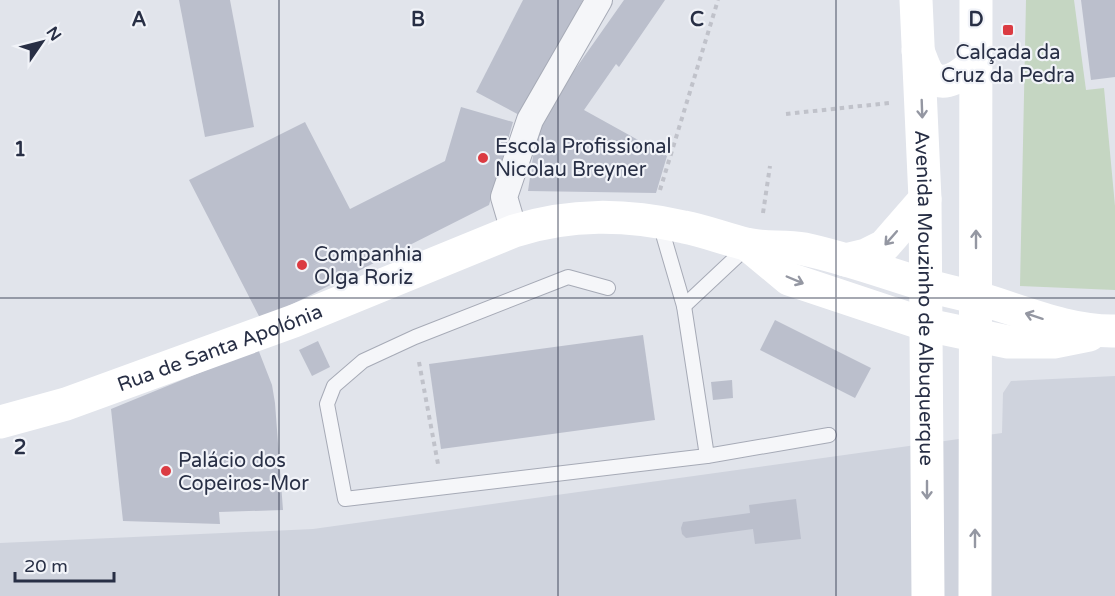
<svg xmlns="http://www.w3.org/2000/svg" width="1115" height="596" viewBox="0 0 1115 596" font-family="'Varela Round',sans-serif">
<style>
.built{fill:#cfd3dd}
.green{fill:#c5d6c2}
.building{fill:#bbbfcc}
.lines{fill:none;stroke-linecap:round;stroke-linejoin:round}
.lane-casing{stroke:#a6aab6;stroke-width:16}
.street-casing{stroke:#a6aab6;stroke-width:28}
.path{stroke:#c0c2ca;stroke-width:4;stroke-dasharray:4.5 4.5;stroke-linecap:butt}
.lane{stroke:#f5f6f9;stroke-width:14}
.street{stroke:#f5f6f9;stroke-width:26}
.secondary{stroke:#fff;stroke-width:33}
.oneway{stroke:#9497a2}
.grid{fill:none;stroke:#282f45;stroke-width:1.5;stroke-opacity:0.55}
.poi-dot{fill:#db3b42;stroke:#f1f3f8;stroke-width:2}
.labels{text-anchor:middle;stroke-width:4.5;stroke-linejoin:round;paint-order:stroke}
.poi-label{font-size:20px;fill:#282f45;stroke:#f1f3f8;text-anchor:start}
.street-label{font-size:20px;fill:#282f45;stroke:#f1f3f8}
.grid-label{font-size:20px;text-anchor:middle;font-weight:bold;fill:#282f45;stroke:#f1f3f8;stroke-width:4.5;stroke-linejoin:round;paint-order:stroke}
</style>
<rect width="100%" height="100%" fill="#e1e4eb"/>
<!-- built -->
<polygon class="built" points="1115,376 1115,596 0,596 0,543 313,529 1002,433 1003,393 1011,381"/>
<!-- green -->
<polygon class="green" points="1026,0 1074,0 1086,90 1104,88 1115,206 1115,290 1020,286"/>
<!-- building -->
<g class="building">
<polygon points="179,0 230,0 254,127 205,137"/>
<polygon points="523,0 583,0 523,117 476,92"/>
<polygon points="624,0 665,0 619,67 616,64 584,110 667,156 656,193 528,191 538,122"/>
<polygon points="1081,0 1115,0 1115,77 1091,80"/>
<polygon points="461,107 513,122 489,205 261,320 189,180 305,122 350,209 445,161"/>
<polygon points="775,320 871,368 855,398 760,350"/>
<polygon points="643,335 655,420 441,449 429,364"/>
<polygon points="318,341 330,367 312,376 299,350"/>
<polygon points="258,349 272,385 275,403 283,510 219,512 220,524 123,521 111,409"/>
<polygon points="732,380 733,398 713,400 711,382"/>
<polygon points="796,499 801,539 755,544 753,529 686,538 682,534 681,528 683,522 750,513 749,505"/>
</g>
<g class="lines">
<!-- lane casing -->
<g class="lane-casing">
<g id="lane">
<polyline points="608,288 568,277 415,337 363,361 334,386 327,404 345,499 707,456 684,306 660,224"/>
<polyline points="684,306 748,246"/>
<polyline points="707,456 829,435"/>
</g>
</g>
<!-- street casing -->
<g class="street-casing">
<polyline id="street" points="514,231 504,197 530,120 599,0"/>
</g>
<!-- path -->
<g class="path">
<polyline points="786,114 889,103"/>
<polyline points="660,190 718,0"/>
<polyline points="763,213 770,166"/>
<polyline points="419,362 438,464"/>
</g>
<!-- lane -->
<use href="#lane" class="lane"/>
<!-- street -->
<use href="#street" class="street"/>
<!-- secondary -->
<g class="secondary">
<path id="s1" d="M916,0L925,199L928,596"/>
<path d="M918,51C921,58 924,68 928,74C943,91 964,74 975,62"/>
<polyline points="748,245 789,279 927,325 1008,342 1054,342 1089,335"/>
<polyline points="845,260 866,255 884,246 925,199"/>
<path id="s2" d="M0,422L66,404L294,321L514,231C571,213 626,214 684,227C705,231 725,239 746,244C764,249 785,245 804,249C846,258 886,273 926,285C942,290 958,293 974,297C1020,310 1067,332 1115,331"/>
<polyline points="975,596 976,0"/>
</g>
</g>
<!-- one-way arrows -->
<defs><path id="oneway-shaft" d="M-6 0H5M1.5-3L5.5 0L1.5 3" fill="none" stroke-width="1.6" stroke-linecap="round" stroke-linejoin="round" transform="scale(1.5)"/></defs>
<g class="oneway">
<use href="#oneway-shaft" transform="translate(922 109) rotate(88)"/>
<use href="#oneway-shaft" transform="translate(891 238) rotate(131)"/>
<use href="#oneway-shaft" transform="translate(976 239) rotate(-90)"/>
<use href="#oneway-shaft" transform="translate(795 280) rotate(23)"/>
<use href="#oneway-shaft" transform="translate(1034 316) rotate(-162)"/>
<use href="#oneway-shaft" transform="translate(927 490) rotate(90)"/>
<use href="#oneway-shaft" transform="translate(975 538) rotate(-90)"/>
</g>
<!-- grid -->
<path class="grid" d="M279,0V596M558,0V596M836,0V596M0,298H1115"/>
<!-- markers -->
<g class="poi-dot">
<rect x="1002" y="24" width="12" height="12" rx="3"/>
<circle cx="483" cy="158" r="6"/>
<circle cx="302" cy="265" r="6"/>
<circle cx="166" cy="471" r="6"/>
</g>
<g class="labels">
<!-- poi labels -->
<g class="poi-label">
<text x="1008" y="59" text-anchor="middle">Calçada da<tspan x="1008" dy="23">Cruz da Pedra</tspan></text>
<text x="495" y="153">Escola Profissional<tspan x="495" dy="23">Nicolau Breyner</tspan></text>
<text x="314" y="261">Companhia<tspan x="314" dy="23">Olga Roriz</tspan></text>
<text x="178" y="467">Palácio dos<tspan x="178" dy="23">Copeiros-Mor</tspan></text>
</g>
<!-- street labels -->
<g class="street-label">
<text dy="7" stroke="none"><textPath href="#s1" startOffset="298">Avenida Mouzinho de Albuquerque</textPath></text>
<text dy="7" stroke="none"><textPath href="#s2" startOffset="232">Rua de Santa Apolónia</textPath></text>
</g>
</g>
<g class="grid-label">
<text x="139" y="26">A</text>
<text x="418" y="26">B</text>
<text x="697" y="26">C</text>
<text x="976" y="26">D</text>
<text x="20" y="156">1</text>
<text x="20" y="454">2</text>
</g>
<!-- north arrow -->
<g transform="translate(42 42) rotate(55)" stroke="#f1f3f8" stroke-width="4.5" paint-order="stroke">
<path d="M0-4.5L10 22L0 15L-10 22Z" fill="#282f45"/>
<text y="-9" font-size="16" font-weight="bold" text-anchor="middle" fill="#282f45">N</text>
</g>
<!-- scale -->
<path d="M15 572v9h99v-9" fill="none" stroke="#282f45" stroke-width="3"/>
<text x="24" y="572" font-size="18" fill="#282f45" stroke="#f1f3f8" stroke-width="4.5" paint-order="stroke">20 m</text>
</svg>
